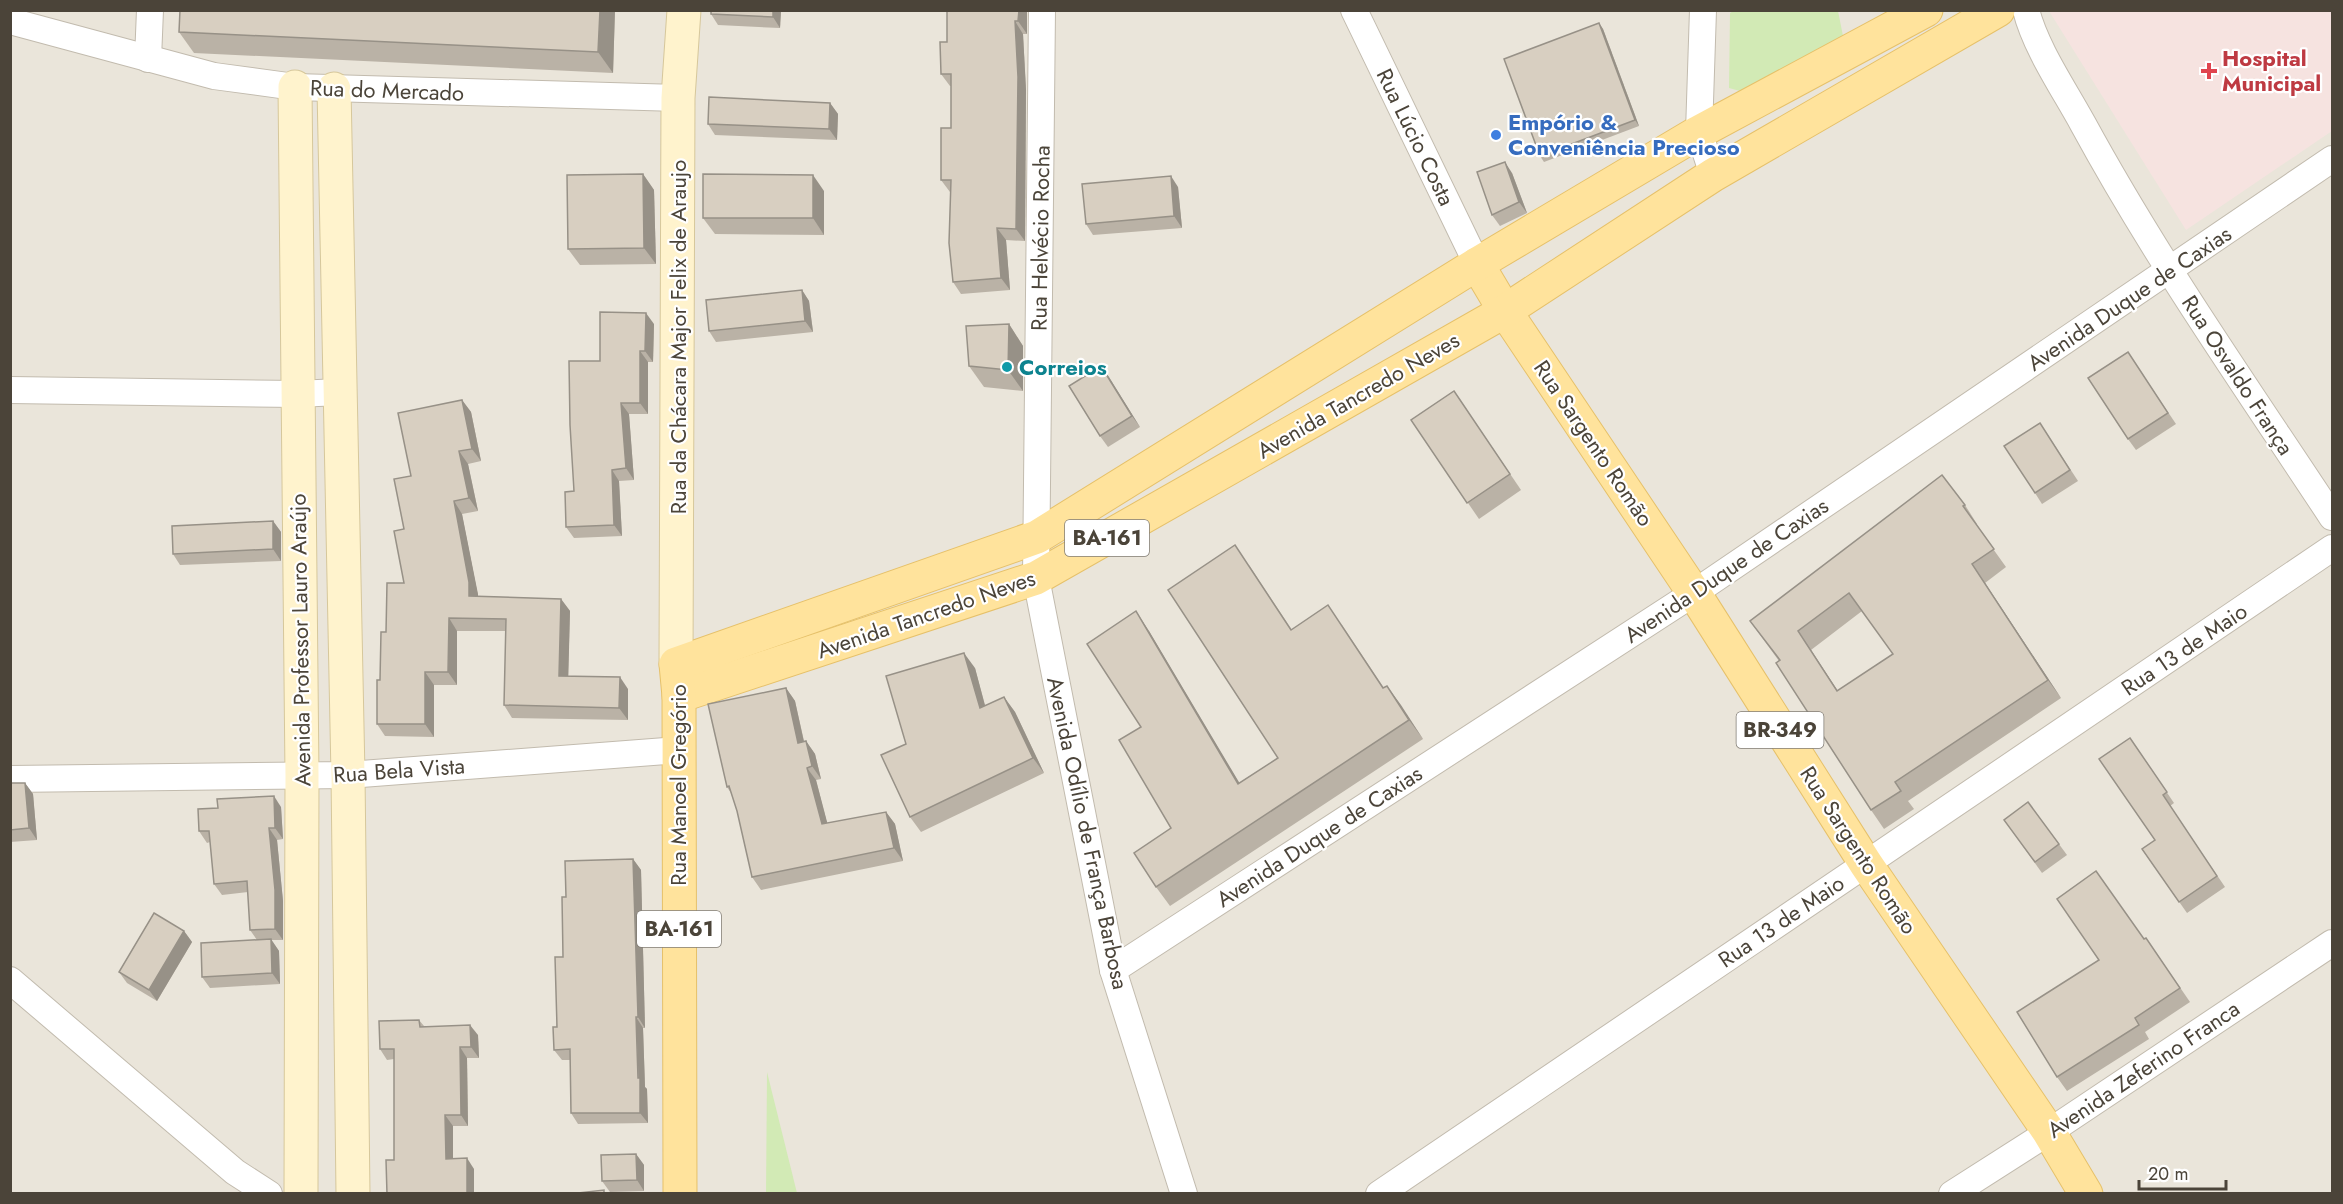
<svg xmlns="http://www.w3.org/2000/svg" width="2343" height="1204" viewBox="0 0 2343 1204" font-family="Jost,sans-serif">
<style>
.residential{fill:#eae5da}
.medical{fill:#f6e3e0}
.green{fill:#d2eab5}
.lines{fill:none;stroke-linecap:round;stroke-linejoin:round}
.street-casing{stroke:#c2bbae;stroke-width:28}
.secondary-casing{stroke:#d6c79b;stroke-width:35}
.primary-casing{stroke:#e6c16a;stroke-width:35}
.street{stroke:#fff;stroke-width:26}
.secondary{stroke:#fff3cd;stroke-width:33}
.primary{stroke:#ffe39c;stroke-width:33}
.wall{fill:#bab2a6;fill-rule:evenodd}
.shaded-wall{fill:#979187}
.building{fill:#d8cfc1;stroke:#979187;stroke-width:1.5;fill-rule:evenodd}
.health-dot{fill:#e0444e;stroke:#fff;stroke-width:2}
.shop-dot{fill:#3f7fe0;stroke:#fff;stroke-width:2}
.culture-dot{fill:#0f9aa8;stroke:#fff;stroke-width:2}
.labels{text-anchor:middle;stroke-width:4.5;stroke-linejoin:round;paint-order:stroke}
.shield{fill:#fff;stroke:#817c74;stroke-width:1.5}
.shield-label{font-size:21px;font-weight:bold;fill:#4b4439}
.health-label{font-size:22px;font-weight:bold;fill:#be3a42;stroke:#fff;text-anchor:start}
.street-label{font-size:22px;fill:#4b4439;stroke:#fff}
.shop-label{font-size:22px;font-weight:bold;fill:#366cbe;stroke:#fff;text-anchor:start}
.culture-label{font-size:22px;font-weight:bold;fill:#0d838f;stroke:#fff;text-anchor:start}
</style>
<rect width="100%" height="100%" fill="#f6f3ec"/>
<!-- residential -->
<rect class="residential" x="11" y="11" width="2321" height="1182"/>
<!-- medical -->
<polygon class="medical" points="2049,11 2332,11 2332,131 2186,230"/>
<!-- green -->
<g class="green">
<polygon points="1735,10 1838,11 1843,36 1740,91 1729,88 1730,13"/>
<polygon points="767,1072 797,1193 766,1193"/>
</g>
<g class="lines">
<!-- street casing -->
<g class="street-casing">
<g id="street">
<polyline points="1042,10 1036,578 1113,970 1184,1194"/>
<polyline points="1354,10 1477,264"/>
<polyline points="1703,10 1699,132 1713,175"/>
<path d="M2026,10C2036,49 2064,89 2083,124C2157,260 2247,388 2332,517"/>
<polyline points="10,21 214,76 295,87 678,98"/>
<polyline points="148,59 150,10"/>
<polyline points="10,390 297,394 339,392"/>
<polyline points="10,779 348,775 679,750"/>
<polyline points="1113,970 1694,593 2332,159"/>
<polyline points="10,980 235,1172 269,1194"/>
<polyline points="1379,1194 2332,548"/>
<polyline points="1952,1194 2049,1132 2332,943"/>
</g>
</g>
<!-- secondary casing -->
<g class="secondary-casing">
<g id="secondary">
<polyline points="295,87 302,775 301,1194"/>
<polyline points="334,89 348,775 353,1194"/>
<polyline points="676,664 678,98 684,10"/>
</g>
</g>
<!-- primary casing -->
<g class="primary-casing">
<g id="primary">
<polyline points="1477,264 1505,311 1694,593 1866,864 2049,1132 2086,1194"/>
<polyline points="679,696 1036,578 1505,311 1713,175 1998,10"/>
<polyline points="680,1194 679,696 676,664 1037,537 1477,264 1699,132 1926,10"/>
</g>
</g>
<!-- street -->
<use href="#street" class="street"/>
<!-- secondary -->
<use href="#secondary" class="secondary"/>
<!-- primary -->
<use href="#primary" class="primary"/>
</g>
<!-- wall -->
<g class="wall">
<polygon points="180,10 615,10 613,73 194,53 179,32"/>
<polygon points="781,10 780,28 718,25 711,14"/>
<polygon points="947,10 1027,10 1027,34 1023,34 1026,90 1025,241 1006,240 1010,290 961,294 953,282 950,192 941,180 951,128 951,86 950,86 941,74 947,42"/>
<polygon points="1599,23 1603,29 1639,126 1544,162 1540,156"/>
<polygon points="830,103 838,114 837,140 715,135 708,124"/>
<polygon points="1512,173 1527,213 1500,226 1492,215"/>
<polygon points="643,174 654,190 656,264 580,265 568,249"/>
<polygon points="1178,187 1182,228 1093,235 1086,224"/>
<polygon points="824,191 824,235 715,234 703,218"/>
<polygon points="802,290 809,301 813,332 716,342 709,331"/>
<polygon points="654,324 653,362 648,362 648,414 629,414 634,480 619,481 622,536 574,538 566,527 600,361"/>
<polygon points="1009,324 1023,346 1023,391 984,387 969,366"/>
<polygon points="2135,363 2176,424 2136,450 2128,439"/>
<polygon points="1101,366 1140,427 1108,447 1100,436"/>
<polygon points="1454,391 1521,490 1479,519 1411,420"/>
<polygon points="462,400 471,412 481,461 468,464 478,511 462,514 478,596 561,599 570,611 568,676 628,689 628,720 512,718 504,705 506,631 457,631 457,685 434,685 434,737 385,736 377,724 380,680 386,632 404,583 404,529 411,476"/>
<polygon points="2040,423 2078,481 2042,504 2035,493"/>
<path d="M1965,505L1977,524L1976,525L2006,567L1985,583L2061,698L1908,801L1914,809L1884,829L1871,810L1779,661L1750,621ZM1862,611L1893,654L1838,691L1811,650Z"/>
<polygon points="273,521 281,532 281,561 180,565 173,554"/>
<polygon points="1249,565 1292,630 1342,625 1384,688 1387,686 1423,739 1170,906 1156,887 1171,828 1141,727 1149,631 1239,783 1278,758"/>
<polygon points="975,668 985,706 1004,697 1015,712 1044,773 921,832 910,817 906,744"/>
<polygon points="786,688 795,701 804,741 806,741 815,754 821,779 816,780 827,823 886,812 895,824 903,861 761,890 752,877 737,811 731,793 727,787"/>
<polygon points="2130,738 2174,803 2170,806 2225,887 2187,913 2142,849 2155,840"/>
<polygon points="10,783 25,783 33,794 37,840 10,842"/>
<polygon points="2028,802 2067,855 2042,873 2004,820"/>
<polygon points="281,807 283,839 277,840 283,901 283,940 271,940 279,951 280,984 210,988 202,977 257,940 250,930 248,892 222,895 214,884 210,842 207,843 199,831"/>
<polygon points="633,859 641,870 645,1028 643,1028 645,1087 647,1089 648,1123 578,1124 571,1113 570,1060 562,1060 554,1050 563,957 566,897"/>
<polygon points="184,931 192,942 157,1001 127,983 119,972"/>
<polygon points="2146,938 2190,1002 2145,1032 2149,1039 2067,1091 2057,1077 2144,939"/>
<polygon points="419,1020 424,1026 478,1035 479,1058 467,1058 468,1126 453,1126 453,1159 474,1169 394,1160 394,1059 387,1060 380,1049"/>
<polygon points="636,1154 644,1165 644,1191 610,1192 602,1181"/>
</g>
<!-- shaded-wall -->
<g class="shaded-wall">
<polygon points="600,10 615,10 613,73 598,52"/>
<polygon points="773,10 781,10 780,28 773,17"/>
<polygon points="1019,10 1027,10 1027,34 1018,21"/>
<polygon points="1015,21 1023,34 1026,90 1025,241 1016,229"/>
<polygon points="1599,23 1603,29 1639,126 1635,120"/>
<polygon points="830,103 838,114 837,140 829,129"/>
<polygon points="1505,162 1512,173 1527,213 1519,202"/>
<polygon points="643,174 654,190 656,264 644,248"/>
<polygon points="813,175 824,191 824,235 813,218"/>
<polygon points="1171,176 1178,187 1182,228 1174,216"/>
<polygon points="997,228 1006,240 1010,290 1001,278"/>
<polygon points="802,290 809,301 813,332 805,321"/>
<polygon points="646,313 654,324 653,362 645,351"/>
<polygon points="1009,324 1023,346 1023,391 1008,370"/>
<polygon points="640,351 648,362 648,414 640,403"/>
<polygon points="1101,366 1109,377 1140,427 1132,416"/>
<polygon points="462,400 471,412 481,461 472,449"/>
<polygon points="621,403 629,414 634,480 626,468"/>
<polygon points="459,451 468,464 478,511 469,498"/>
<polygon points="612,470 619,481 622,536 614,525"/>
<polygon points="454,501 462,514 478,594 478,609 469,596"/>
<polygon points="273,521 281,532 281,561 273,549"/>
<polygon points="1972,564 1985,583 2061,698 2048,680"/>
<polygon points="561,599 570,611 568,688 559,676"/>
<polygon points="1136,611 1149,631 1252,804 1238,784"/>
<polygon points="449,618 457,631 457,685 448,672"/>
<polygon points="1798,631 1811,650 1850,710 1837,691"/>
<polygon points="964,653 975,668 990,724 980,708"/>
<polygon points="425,672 434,685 434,737 425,724"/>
<polygon points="620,677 628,689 628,720 619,708"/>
<polygon points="1387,686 1401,705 1423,739 1409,720"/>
<polygon points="786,688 795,701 807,756 798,743"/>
<polygon points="1004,697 1015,712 1044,773 1033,758"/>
<polygon points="806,741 815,754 821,779 812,766"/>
<polygon points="807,768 816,780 831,837 822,824"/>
<polygon points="25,783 33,794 37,840 29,828"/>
<polygon points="274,796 281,807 283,839 275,828"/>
<polygon points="886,812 895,824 903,861 894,848"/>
<polygon points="269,828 277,840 283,901 283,940 275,929"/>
<polygon points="633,859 641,870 645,1028 638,1017"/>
<polygon points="184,931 192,942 157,1001 149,990"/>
<polygon points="271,939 279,951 280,984 272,973"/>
<polygon points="636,1017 643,1028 645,1087 647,1089 648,1123 640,1113"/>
<polygon points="470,1025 478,1035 479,1058 471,1047"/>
<polygon points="460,1047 467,1058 468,1126 461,1115"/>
<polygon points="445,1115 453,1126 453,1169 446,1159"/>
<polygon points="636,1154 644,1165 644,1191 637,1180"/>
<polygon points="467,1158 474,1169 474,1194 467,1194"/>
</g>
<!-- building -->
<g class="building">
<polygon points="180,10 600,10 598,52 179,32"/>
<polygon points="711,10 773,10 773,17 711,14"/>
<polygon points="947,10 1019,10 1018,21 1015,21 1018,77 1016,229 997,228 1001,278 953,282 949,243 951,180 941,180 941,128 951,128 951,74 941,74 940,42 947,42"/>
<polygon points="1599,23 1635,120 1540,156 1504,59"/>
<polygon points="709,97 830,103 829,129 708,124"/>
<polygon points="1505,162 1519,202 1492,215 1477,172"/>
<polygon points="643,174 644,248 568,249 567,175"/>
<polygon points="703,174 813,175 813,218 703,218"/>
<polygon points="1171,176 1174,216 1086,224 1082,184"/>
<polygon points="802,290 805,321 709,331 706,300"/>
<polygon points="600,312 646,313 645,351 640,351 640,403 621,403 626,468 612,470 614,525 566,527 565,492 574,491 570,425 569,361 600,361"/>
<polygon points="1009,324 1008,370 969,366 966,326"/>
<polygon points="2128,352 2168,413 2128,439 2088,378"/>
<polygon points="1101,366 1132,416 1100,436 1069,386"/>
<polygon points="1454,391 1510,474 1467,503 1411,420"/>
<polygon points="462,400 472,449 459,451 469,498 454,501 469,582 469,596 561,599 559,676 620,677 619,708 504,705 506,619 449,618 448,672 425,672 425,724 377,724 377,680 380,680 381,632 386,632 387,583 404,583 394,531 404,529 394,479 411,476 398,413"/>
<polygon points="2040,423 2070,470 2035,493 2004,446"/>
<path d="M1942,475L1965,505L1963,506L1994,549L1972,564L2048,680L1895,782L1901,791L1871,810L1776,663L1780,660L1750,621ZM1849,593L1893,654L1837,691L1798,631Z"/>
<polygon points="273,521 273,549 173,554 172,526"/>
<polygon points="1235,545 1291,630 1328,605 1383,688 1387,686 1409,720 1156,887 1134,853 1171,828 1119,740 1141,727 1087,644 1136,611 1238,784 1278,758 1168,590"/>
<polygon points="964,653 980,708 1004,697 1033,758 910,817 881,755 906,744 886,676"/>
<polygon points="786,688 798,743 806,741 812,766 807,768 822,824 886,812 894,848 752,877 737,811 729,786 727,787 708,704"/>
<polygon points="2130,738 2167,792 2163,795 2217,876 2179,902 2142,849 2155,840 2099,759"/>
<polygon points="10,783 25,783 29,828 10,830"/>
<polygon points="274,796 275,828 269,828 275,890 275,929 250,930 247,881 214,884 209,831 199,831 198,809 218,808 217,799"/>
<polygon points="2028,802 2059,844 2035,862 2004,820"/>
<polygon points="633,859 638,1017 636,1017 638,1078 640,1078 640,1113 571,1113 570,1049 554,1050 553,1027 557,1027 555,957 563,957 562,897 566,897 565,861"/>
<polygon points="2096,871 2144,939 2146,938 2180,988 2135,1018 2139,1025 2057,1077 2017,1012 2099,960 2057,899"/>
<polygon points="154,913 184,931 149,990 119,972"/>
<polygon points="271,939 272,973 202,977 201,943"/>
<polygon points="419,1020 420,1027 470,1025 471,1047 460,1047 461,1115 445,1115 446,1159 467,1158 467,1194 387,1194 386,1160 394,1160 394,1049 380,1049 379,1021"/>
<polygon points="636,1154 637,1180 602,1181 601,1155"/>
<polygon points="604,1190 604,1194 569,1194"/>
</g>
<!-- markers -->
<path class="health-dot" d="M2206 62h6v6h6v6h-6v6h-6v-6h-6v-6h6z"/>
<circle class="shop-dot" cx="1496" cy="135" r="6"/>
<circle class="culture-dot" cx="1007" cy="367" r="6"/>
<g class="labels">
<!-- shield labels -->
<g class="shield">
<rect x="1065" y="520" width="84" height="36" rx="4.5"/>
<rect x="1736.5" y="712" width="87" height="36" rx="4.5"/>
<rect x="637" y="911" width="84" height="36" rx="4.5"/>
</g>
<g class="shield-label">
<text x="1107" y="545">BA-161</text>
<text x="1780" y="737">BR-349</text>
<text x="679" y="936">BA-161</text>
</g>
<!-- health labels -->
<g class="health-label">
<text x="2222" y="66">Hospital<tspan x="2222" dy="25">Municipal</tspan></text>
</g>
<!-- street labels -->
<g class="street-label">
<text transform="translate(387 90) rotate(2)" y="8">Rua do Mercado</text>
<text transform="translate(1416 137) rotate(64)" y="8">Rua Lúcio Costa</text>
<text transform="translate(1040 238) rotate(-89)" y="8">Rua Helvécio Rocha</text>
<text transform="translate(2129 298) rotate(-34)" y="8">Avenida Duque de Caxias</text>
<text transform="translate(678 337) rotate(-90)" y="8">Rua da Chácara Major Felix de Araujo</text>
<text transform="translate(2238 375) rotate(57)" y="8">Rua Osvaldo França</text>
<text transform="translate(1358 395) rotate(-30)" y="8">Avenida Tancredo Neves</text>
<text transform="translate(1594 443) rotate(56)" y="8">Rua Sargento Romão</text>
<text transform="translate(1726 570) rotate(-34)" y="8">Avenida Duque de Caxias</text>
<text transform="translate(926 614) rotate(-19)" y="8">Avenida Tancredo Neves</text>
<text transform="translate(300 640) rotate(-91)" y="8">Avenida Professor Lauro Araújo</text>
<text transform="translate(2184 649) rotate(-34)" y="8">Rua 13 de Maio</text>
<text transform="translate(399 770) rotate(-4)" y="8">Rua Bela Vista</text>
<text transform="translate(678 785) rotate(-90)" y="8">Rua Manoel Gregório</text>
<text transform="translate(1088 833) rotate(78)" y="8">Avenida Odílio de França Barbosa</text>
<text transform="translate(1319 836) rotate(-33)" y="8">Avenida Duque de Caxias</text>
<text transform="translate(1859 850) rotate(57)" y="8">Rua Sargento Romão</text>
<text transform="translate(1781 921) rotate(-34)" y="8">Rua 13 de Maio</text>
<text transform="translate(2143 1069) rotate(-34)" y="8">Avenida Zeferino Franca</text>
</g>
<!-- shop labels -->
<g class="shop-label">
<text x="1508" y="130">Empório &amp;<tspan x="1508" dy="25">Conveniência Precioso</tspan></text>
</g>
<!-- culture labels -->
<g class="culture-label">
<text x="1019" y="375">Correios</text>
</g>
</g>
<!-- border -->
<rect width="2343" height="1204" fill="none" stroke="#4b4439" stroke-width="24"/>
<!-- scale -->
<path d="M2139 1180v9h87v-9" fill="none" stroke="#4b4439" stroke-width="3"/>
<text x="2148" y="1180" font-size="18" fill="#4b4439" stroke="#ffffff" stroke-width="4.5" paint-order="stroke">20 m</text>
</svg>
